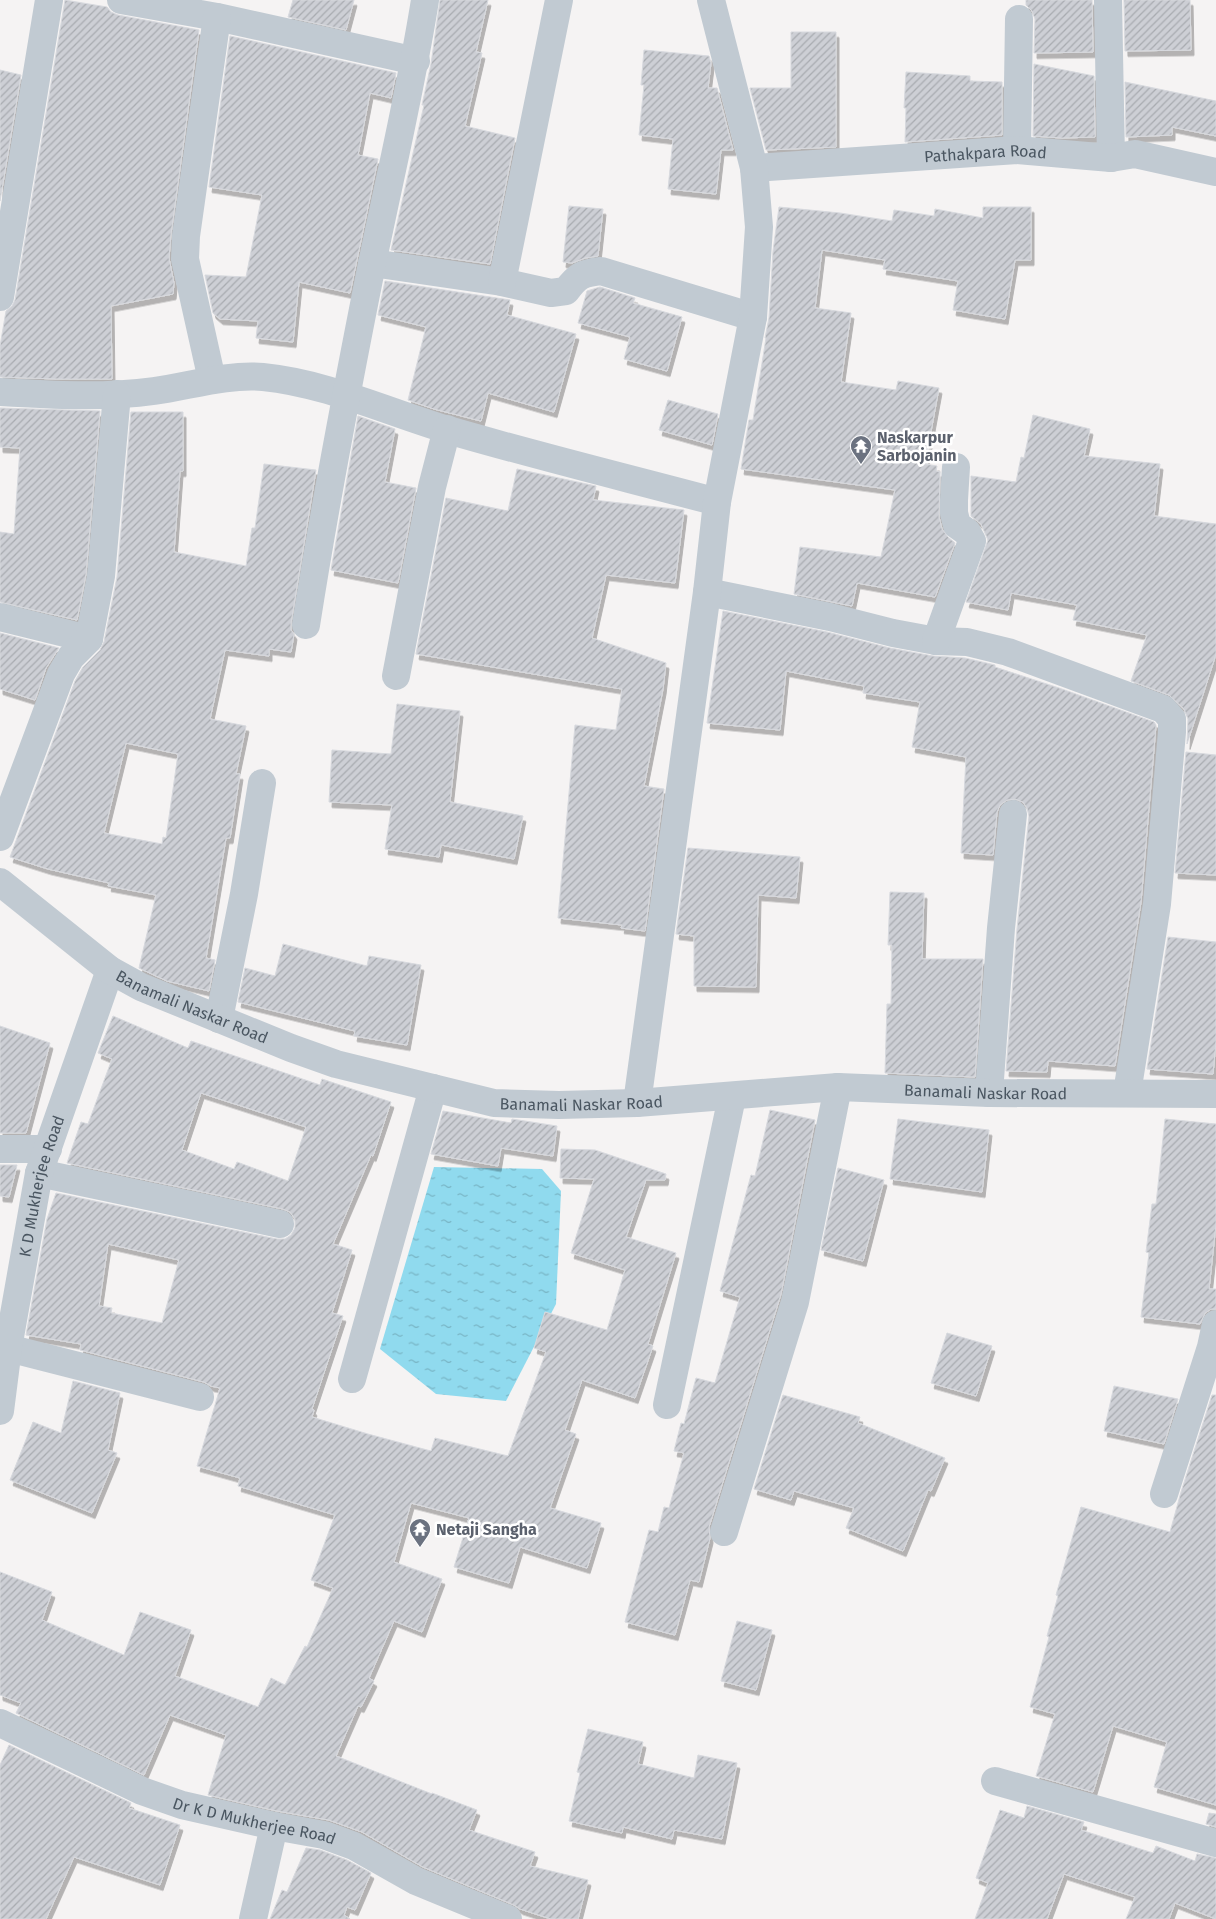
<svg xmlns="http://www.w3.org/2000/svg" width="1216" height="1919" viewBox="0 0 1216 1919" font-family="'Fira Sans',sans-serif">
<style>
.water{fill:url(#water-ripples)}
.building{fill:url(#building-hatch);stroke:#d7d9de;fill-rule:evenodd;filter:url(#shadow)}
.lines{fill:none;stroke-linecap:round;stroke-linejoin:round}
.minor{stroke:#c1cad2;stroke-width:28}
.tertiary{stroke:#c1cad2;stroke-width:28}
.labels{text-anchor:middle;stroke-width:5;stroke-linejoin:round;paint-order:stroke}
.street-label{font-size:16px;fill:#4a5661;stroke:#fff}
.worship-label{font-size:16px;font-weight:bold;fill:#5b616d;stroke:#fff;text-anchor:start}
</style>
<defs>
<pattern id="water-ripples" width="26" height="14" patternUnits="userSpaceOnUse" patternTransform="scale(1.25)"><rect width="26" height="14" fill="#90daee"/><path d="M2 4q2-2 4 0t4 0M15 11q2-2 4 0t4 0" fill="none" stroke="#78b4c4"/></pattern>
<pattern id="building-hatch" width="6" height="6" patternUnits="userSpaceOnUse" patternTransform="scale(1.25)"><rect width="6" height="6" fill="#cdcfd5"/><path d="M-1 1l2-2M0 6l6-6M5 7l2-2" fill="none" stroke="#a8abb0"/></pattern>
<filter id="shadow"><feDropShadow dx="3" dy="5.5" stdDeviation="0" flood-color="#0004"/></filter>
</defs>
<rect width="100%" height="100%" fill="#f5f3f3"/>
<!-- water -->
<polygon class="water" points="434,1167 542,1169 561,1191 556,1304 506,1401 436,1394 380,1349"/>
<!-- building -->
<g class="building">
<polygon points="65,0 107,7 111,12 118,15 199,30 171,234 169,258 174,283 173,294 111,306 112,379 58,379 0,377 0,346 6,311 12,306 15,300"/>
<polygon points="293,0 354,0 346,30 288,17"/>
<polygon points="440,0 488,0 476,52 482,53 465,126 515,138 490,264 391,250 424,105 422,105 431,64"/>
<polygon points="1026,0 1092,0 1093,52 1034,53 1035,19 1032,11 1026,5"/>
<polygon points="1124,0 1190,0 1191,50 1125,51"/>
<polygon points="791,32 836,32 836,147 766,150 750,88 791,88"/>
<polygon points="230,36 396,73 391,98 370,93 358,155 378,159 350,293 299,282 293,342 256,338 258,321 220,319 213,313 205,275 246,277 262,195 209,187"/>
<polygon points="644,50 709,56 711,63 708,88 717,88 733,150 721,150 716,194 668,189 673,139 639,135 644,85 641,85"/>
<polygon points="1034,64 1094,76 1095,137 1062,138 1033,136"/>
<polygon points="0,70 21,75 0,201"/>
<polygon points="906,72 970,76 970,81 1002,82 1002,135 905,142 906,108 904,108"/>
<polygon points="1125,82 1216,101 1216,136 1172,127 1172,135 1126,137"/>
<polygon points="569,206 603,209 598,256 585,258 572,263 563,262"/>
<polygon points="779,207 840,213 892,221 894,210 934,216 935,209 983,218 983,207 1031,207 1031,260 1015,260 1005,319 953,310 958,281 883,269 885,260 822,250 815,308 851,313 841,382 896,390 898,381 939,388 925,464 937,466 936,471 940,472 939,517 942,529 948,537 955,543 935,597 857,583 852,606 794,594 800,547 881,557 895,490 741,469 749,420 753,420 766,338 765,338 769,318 773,251"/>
<polygon points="385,281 510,300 507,315 576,334 554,412 488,393 481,421 434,409 408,400 426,327 378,315"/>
<polygon points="600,287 635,298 633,303 682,317 667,371 624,359 630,337 578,323 587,291"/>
<polygon points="668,400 718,414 712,445 659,430"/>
<polygon points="0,408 100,411 86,574 77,620 0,602 0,532 14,534 20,448 0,447"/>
<path d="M131,412H183V471H180L174,552L246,566L252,528H255L264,464L316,470L291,623V630L294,634L291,652L269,649V656L225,650L210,719L246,726L236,774H240L230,838H226L206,958L215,960L209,991L167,981L139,968L156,895L108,886L109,883L48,869L10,857L75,681L83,667L100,650L104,642L117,577ZM126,743L178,754L166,838L163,837L162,844L104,833Z"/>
<polygon points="1033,415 1090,429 1084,456 1160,464 1154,516 1216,524 1216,654 1187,744 1188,719 1184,709 1169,695 1131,681 1147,635 1073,620 1077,605 1011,593 1008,610 966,602 988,540 981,524 971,516 971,476 1016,482 1021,457 1024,458"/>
<polygon points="358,416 395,429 385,482 416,488 398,583 331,570"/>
<polygon points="517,469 596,486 593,500 684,510 675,583 606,575 592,638 666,663 663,689 644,786 664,789 645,931 621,928 622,925 558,918 575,725 616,730 622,689 416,654 446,498 508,511"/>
<polygon points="723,611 827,632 890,648 933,656 965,658 995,665 995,667 1059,688 1154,722 1156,725 1141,902 1115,1066 1048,1061 1047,1072 1006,1071 1017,929 1029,816 1027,808 1023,802 1015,799 1007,800 1000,805 997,812 993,855 961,853 966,757 912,747 920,702 863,693 864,686 786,671 780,730 707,723"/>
<polygon points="0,633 59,648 46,668 35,700 0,689"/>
<polygon points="397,704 460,711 450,802 523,816 514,859 441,845 439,857 385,849 392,805 329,802 332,750 391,754"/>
<polygon points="1186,752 1216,755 1216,875 1175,873"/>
<polygon points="688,848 800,857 796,898 758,895 756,987 694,986 694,936 676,934"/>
<polygon points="890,892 924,893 922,959 983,959 975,1077 885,1073 887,1004 891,1004 892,945 888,945"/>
<polygon points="1168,937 1216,942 1216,1041 1213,1074 1147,1069"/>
<polygon points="283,944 367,966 369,956 421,965 407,1045 354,1036 355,1031 238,1002 245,968 275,976"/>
<path d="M113,1016L188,1048L191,1041L320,1085L322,1079L391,1102L373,1156L371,1155L333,1244L352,1250L332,1313L343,1316L312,1409L314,1410L312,1417L368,1434L431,1451L435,1438L508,1456L546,1352L534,1348L545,1312L607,1330L625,1270L571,1253L594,1179L560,1178L561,1149L595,1150L666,1174L665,1180H646L626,1237L676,1253L648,1344L653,1346L635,1398L582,1380L565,1430L576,1434L550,1508L601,1523L587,1568L520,1547L509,1583L454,1567L469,1518L411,1503L394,1562L442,1579L422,1632L394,1621L369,1678L374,1681L361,1707L358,1706L336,1756L432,1794V1793L477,1810L469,1830L535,1852L530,1866L588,1880L578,1919H551L520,1909L514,1905L423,1867L362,1832L329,1820L277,1811L208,1795L226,1735L170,1715L144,1775L16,1713L21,1703L0,1695V1572L52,1592L42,1620L124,1655L140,1612L191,1630L175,1676L258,1707L271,1678L285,1685L305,1646L307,1647L333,1588L311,1580L335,1515L238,1486L240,1478L197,1466L220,1388L211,1386L204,1382L80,1350L81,1344L26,1335L47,1219L56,1193L277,1239H285L291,1235L295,1228V1219L290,1212L283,1209L67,1163L81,1122L88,1124L112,1059L98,1053ZM201,1093L306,1127L288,1181L237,1162L234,1169L182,1150ZM108,1244L179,1260L162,1323L111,1313L112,1308L99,1306Z"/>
<polygon points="0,1026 50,1043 26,1133 0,1133"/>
<polygon points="770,1110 815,1120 781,1294 709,1527 710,1538 699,1582 690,1580 675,1635 625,1622 649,1530 658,1532 664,1507 669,1508 684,1453 674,1451 681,1423 684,1424 696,1378 715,1383 740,1297 720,1291 751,1175 755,1176"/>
<polygon points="443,1111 511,1123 512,1119 557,1126 553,1156 501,1148 498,1166 431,1154"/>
<polygon points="898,1119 989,1130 982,1192 890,1179"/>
<polygon points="1165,1119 1216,1124 1216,1224 1209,1289 1216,1289 1216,1309 1211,1309 1205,1313 1200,1324 1141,1317 1149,1253 1146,1252 1152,1204 1156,1204"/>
<polygon points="0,1165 17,1165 9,1197 0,1196"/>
<polygon points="838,1168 884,1180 863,1261 821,1250"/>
<polygon points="947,1333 992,1346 976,1396 931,1383"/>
<polygon points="73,1381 120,1393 108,1450 117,1453 92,1513 10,1480 33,1422 61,1433"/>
<polygon points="1114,1386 1178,1399 1164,1444 1104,1431"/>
<polygon points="783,1395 860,1417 858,1423 945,1458 931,1491 928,1490 903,1551 846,1528 854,1508 794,1491 791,1500 754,1489"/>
<polygon points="1212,1395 1216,1395 1216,1805 1154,1787 1167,1742 1113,1726 1093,1792 1036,1776 1055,1714 1030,1707 1049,1637 1047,1636 1058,1596 1056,1595 1081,1507 1170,1532 1181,1492"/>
<polygon points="737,1621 772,1630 756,1690 721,1681"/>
<polygon points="588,1729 643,1742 638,1764 694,1778 698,1755 737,1763 722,1839 674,1830 672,1839 623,1827 622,1833 569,1821 580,1773 577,1772"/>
<polygon points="9,1745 131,1803 129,1808 180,1825 160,1885 74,1857 46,1919 0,1919 0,1765"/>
<polygon points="1027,1806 1084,1822 1081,1830 1153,1853 1156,1846 1195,1861 1197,1854 1216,1858 1216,1919 1175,1903 1169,1919 1126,1919 1135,1897 1064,1874 1047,1919 975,1919 988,1883 976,1878 1000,1810 1024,1818"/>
<polygon points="1209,1813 1216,1814 1216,1827 1206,1824"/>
<polygon points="306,1848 320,1850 347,1860 371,1873 355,1910 347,1907 344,1915 350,1919 270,1919 282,1890 287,1892"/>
</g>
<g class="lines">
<!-- minor -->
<g class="minor">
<polyline points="121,0 217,17 416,61"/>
<polyline points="1108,0 1111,158"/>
<polyline points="1017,150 1019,19"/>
<path d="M372,263L502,282L551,293L566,291C577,276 582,273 601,271L753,317"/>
<polyline points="502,282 559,0"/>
<polyline points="0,297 49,0"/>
<polyline points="212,380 185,259 186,236 217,17"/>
<path d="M0,392C51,395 104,398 154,391C190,386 226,374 263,377C325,383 388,412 448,430C537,456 627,478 717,502"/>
<polyline points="707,592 830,617 893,633 936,641 967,642 1008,652 1163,709 1172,719 1172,732 1157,904 1127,1093"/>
<polyline points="0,617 89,639"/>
<path d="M306,625C325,504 348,384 372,264C390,176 411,89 425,0"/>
<polyline points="936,641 972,541 967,532 957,525 954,513 954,500 956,467"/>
<polyline points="396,676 432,487 447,429"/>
<polyline points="0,837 61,674 71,657 89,639 101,576 117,394"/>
<polyline points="219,1019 244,894 262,783"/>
<polyline points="989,1093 1001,928 1013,814"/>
<polyline points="0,1149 48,1149"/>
<polyline points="39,1173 280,1224"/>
<polyline points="8,1348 200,1397"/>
<polyline points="352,1379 433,1088"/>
<polyline points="667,1405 732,1097"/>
<path id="s1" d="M0,1411L8,1348L39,1173L110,970"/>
<polyline points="1164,1494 1211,1347 1216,1324"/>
<polyline points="724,1532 795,1302 838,1087"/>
<path id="s2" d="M0,1723L142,1791L182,1805L274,1826L324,1835L354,1846L416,1881L508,1919"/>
<polyline points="995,1781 1216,1843"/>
<polyline points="253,1919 274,1826"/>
</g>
<!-- tertiary -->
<g class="tertiary">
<path id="s3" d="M754,168L1017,150L1111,158L1135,154L1216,172"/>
<path id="s4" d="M0,882L110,970L141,987L291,1048L336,1064L494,1103L559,1105L637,1103L838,1087L989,1093L1216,1094"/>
<polyline points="637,1103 707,592 717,502 753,317 759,227 754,168 711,0"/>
</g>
</g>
<!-- icons -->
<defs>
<g id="temple-pin" transform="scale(1.125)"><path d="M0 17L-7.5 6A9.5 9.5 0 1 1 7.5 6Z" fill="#6b7280" stroke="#fff"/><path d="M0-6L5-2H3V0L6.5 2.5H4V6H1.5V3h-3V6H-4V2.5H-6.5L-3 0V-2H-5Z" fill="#fff"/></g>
</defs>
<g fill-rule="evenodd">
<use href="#temple-pin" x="861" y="446"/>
<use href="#temple-pin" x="420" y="1529"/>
</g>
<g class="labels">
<!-- street labels -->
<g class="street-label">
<text dy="6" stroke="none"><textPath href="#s3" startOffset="232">Pathakpara Road</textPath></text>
<text dy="6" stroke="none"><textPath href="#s4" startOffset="231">Banamali Naskar Road</textPath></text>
<text dy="6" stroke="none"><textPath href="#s4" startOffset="1041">Banamali Naskar Road</textPath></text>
<text dy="6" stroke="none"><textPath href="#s4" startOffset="636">Banamali Naskar Road</textPath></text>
<text dy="6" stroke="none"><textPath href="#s1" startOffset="229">K D Mukherjee Road</textPath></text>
<text dy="6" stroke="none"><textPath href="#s2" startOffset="274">Dr K D Mukherjee Road</textPath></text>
</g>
<!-- worship labels -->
<g class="worship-label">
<text x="877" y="443">Naskarpur<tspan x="877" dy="18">Sarbojanin</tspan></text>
<text x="436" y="1535">Netaji Sangha</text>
</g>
</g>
</svg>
